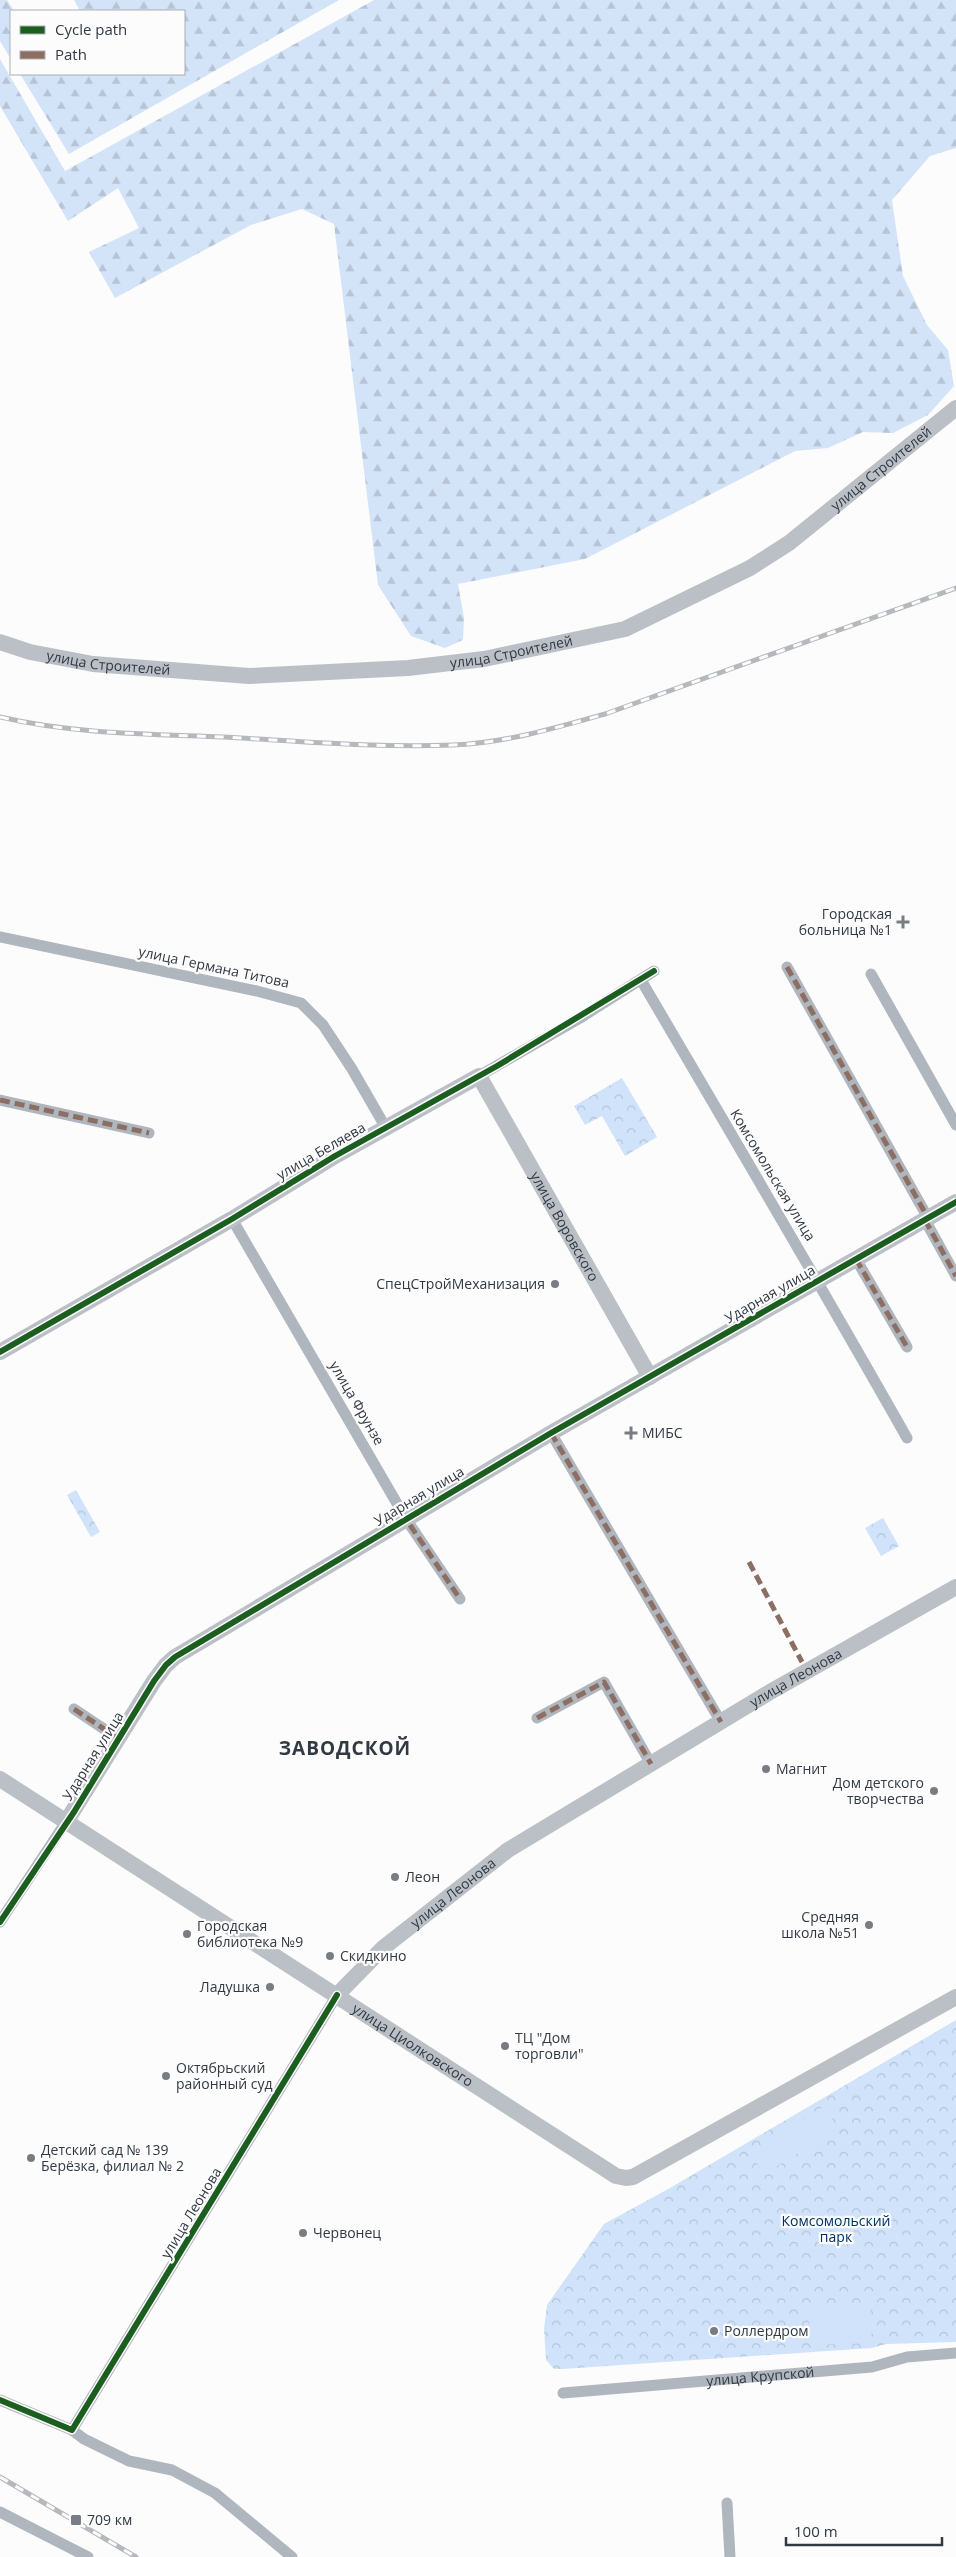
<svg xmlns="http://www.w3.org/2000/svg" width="956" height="2557" viewBox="0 0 956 2557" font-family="'Open Sans',sans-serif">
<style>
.forest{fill:url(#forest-firs)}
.park{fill:url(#park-crowns)}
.pitch{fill:#d0e3fb}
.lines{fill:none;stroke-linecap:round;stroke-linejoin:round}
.street{stroke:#b0b6be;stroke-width:11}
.secondary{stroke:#bbc0c6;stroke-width:16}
.rail-casing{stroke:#b5b8bc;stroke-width:5}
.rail{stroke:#fcfcfc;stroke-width:3;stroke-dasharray:9;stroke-linecap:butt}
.quiet{stroke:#8d6e63;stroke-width:5;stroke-dasharray:10 5;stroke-linecap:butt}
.cycleway-casing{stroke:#fcfcfc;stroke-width:9}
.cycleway{stroke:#1b5e20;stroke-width:6}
.poi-dot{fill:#787d84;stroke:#fcfcfc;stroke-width:2}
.labels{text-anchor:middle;stroke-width:4.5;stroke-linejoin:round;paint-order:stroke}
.street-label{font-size:14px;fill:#313943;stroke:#fcfcfc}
.poi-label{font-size:14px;fill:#313943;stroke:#fcfcfc;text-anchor:start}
.park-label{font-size:14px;fill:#036;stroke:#fcfcfc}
.district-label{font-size:19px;font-weight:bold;letter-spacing:1px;fill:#313943;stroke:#fcfcfc}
</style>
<defs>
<pattern id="forest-firs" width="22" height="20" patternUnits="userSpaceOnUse" patternTransform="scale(1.25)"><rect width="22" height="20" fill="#d3e3f8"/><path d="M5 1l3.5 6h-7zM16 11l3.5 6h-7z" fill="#b6c4d6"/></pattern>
<pattern id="park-crowns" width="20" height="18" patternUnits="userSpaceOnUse" patternTransform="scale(1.25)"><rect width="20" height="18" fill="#d0e3fb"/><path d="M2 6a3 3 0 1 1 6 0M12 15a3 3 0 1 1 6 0" fill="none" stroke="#b3c4d8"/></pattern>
</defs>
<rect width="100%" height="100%" fill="#fcfcfc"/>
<!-- forest -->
<g class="forest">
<polygon points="0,0 7,0 14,11 11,11 11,59 0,41"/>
<polygon points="74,0 339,0 69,154 20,74 184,74 184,11 80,11"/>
<polygon points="374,0 956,0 956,148 930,156 892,200 903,276 927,325 948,350 954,386 928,415 893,433 863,432 828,448 795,451 585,559 458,584 464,618 463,640 445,648 411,636 378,585 334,224 302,209 251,225 115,298 89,252 139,228 118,188 68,221 0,106 0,59 65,171"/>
</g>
<!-- park -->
<g class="park">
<polygon points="622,1078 657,1137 625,1156 602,1116 585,1125 574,1106"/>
<polygon points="76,1490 100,1532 91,1537 67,1495"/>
<polygon points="883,1518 899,1546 881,1556 865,1528"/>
<polygon points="956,2020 956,2342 886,2344 872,2348 563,2369 554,2369 546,2360 544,2329 547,2305 604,2224 670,2188"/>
</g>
<!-- pitch -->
<g class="pitch">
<polygon points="825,2106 838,2129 764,2174 750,2152"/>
<polygon points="870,2306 872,2343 810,2345 809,2308"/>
</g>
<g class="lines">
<!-- street -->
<g class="street">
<polyline points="0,937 257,991 301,1003 323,1025 352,1069 386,1128"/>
<polyline points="787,967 928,1218"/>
<polyline points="871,974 956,1125"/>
<path d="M641,980C730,1132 820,1284 907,1438"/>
<polyline points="479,1076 580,1018 654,971"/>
<polyline points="0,1100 149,1133"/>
<polyline points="232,1219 406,1519 460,1599"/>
<polyline points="925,1220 956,1276"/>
<polyline points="856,1259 907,1347"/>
<polyline points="551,1433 721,1722"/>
<polyline points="74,1709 119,1739"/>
<polyline points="537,1718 604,1682 651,1764"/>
<polyline points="0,1922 66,1822"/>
<path id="s1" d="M563,2393L872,2367L907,2357L956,2353"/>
<polyline points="0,2400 72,2430 337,1995"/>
<polyline points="72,2430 84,2439 129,2461 172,2470 215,2493 292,2557"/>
<polyline points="727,2503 730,2557"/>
<polyline points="0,2512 88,2557"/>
</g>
<!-- secondary -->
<g class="secondary">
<path id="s2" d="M0,642L30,652L93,664L249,676L408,668L484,659L625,629L750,568L789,543L956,408"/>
<path id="s3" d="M0,1352L232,1219L335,1156L479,1076L650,1377"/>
<path id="s4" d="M0,1779L616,2176L626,2178L633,2177L956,1997"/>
<polyline points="66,1822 154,1681 166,1665 175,1657 551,1433 956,1202"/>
<path id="s5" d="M337,1995L383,1948L508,1850L770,1692L956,1587"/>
</g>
<!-- rail casing -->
<g class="rail-casing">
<g id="rail">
<path d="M0,717C73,734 148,734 222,737C298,741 376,748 453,745C504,743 556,728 605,714L956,588"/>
<polyline points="0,2477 136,2557"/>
</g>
</g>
<!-- rail -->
<use href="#rail" class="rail"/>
<!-- quiet -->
<g class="quiet">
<polyline points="787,967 928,1218"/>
<polyline points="0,1100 149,1133"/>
<polyline points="925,1220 956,1276"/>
<polyline points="856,1259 907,1347"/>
<polyline points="551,1433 721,1722"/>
<polyline points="410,1525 460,1599"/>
<polyline points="749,1562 802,1662"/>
<polyline points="74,1709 119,1739"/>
<polyline points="537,1718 604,1682 651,1764"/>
</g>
<!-- cycleway casing -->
<g class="cycleway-casing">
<g id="cycleway">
<polyline points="0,1352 232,1219 335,1156 497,1066 654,971"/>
<polyline points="0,1922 74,1812 154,1681 166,1665 175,1657 551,1433 956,1202"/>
<polyline points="0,2400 72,2430 337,1995"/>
</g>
</g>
<!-- cycleway -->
<use href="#cycleway" class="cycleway"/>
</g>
<!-- markers -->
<g class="poi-dot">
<path d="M900.5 914.5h5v5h5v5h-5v5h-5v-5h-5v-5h5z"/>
<circle cx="555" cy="1284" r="5"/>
<path d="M628.5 1425.5h5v5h5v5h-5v5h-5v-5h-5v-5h5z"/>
<circle cx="766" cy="1769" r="5"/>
<circle cx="934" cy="1791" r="5"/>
<circle cx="395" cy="1877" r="5"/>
<circle cx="869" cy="1925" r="5"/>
<circle cx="187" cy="1934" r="5"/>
<circle cx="330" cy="1956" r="5"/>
<circle cx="270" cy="1987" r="5"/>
<circle cx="505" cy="2046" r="5"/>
<circle cx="166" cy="2076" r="5"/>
<circle cx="31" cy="2158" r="5"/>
<circle cx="303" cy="2233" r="5"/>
<circle cx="714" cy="2331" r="5"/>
<rect x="70" y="2514" width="12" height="12" rx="2.5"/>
</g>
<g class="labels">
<!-- street labels -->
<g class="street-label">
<text dy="5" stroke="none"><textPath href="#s2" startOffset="936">улица Строителей</textPath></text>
<text dy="5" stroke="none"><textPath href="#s2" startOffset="516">улица Строителей</textPath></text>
<text dy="5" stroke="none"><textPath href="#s2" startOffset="111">улица Строителей</textPath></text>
<text transform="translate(214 967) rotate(12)" y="5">улица Германа Титова</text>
<text transform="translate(321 1151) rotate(-30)" y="5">улица Беляева</text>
<text transform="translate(773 1175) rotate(59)" y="5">Комсомольская улица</text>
<text dy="5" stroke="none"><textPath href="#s3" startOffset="726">улица Воровского</textPath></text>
<text transform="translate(770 1294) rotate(-30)" y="5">Ударная улица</text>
<text transform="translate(357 1403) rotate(60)" y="5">улица Фрунзе</text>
<text transform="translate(419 1496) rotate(-31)" y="5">Ударная улица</text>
<text dy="5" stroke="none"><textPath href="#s5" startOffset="560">улица Леонова</textPath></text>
<text transform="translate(93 1756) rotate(-58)" y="5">Ударная улица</text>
<text dy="5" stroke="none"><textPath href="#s5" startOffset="155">улица Леонова</textPath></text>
<text dy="5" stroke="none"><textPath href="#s4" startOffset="491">улица Циолковского</textPath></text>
<text transform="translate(191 2213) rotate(-59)" y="5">улица Леонова</text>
<text dy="5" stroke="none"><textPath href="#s1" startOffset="198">улица Крупской</textPath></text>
</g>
<!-- poi labels -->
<g class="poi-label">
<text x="892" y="919" text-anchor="end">Городская<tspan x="892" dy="16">больница №1</tspan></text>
<text x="545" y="1289" text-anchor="end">СпецСтройМеханизация</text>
<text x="642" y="1438">МИБС</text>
<text x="776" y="1774">Магнит</text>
<text x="924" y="1788" text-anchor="end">Дом детского<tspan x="924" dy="16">творчества</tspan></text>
<text x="405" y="1882">Леон</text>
<text x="859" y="1922" text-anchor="end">Средняя<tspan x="859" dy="16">школа №51</tspan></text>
<text x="197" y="1931">Городская<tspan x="197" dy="16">библиотека №9</tspan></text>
<text x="340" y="1961">Скидкино</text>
<text x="260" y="1992" text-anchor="end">Ладушка</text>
<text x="515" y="2043">ТЦ "Дом<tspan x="515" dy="16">торговли"</tspan></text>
<text x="176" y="2073">Октябрьский<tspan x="176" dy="16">районный суд</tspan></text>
<text x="41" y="2155">Детский сад № 139<tspan x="41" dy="16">Берёзка, филиал № 2</tspan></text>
<text x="313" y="2238">Червонец</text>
<text x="724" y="2336">Роллердром</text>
<text x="87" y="2525">709 км</text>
</g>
<!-- park labels -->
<g class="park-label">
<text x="836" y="2226">Комсомольский<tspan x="836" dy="16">парк</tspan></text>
</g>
<!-- district labels -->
<g class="district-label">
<text x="345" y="1755">ЗАВОДСКОЙ</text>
</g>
</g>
<!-- legend -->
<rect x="10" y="10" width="175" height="65" fill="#fcfcfc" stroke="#abaeb2"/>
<rect x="20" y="26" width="25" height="8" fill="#1b5e20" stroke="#abaeb2"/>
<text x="55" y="35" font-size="15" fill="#313943">Cycle path</text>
<rect x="20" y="51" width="25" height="8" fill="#8d6e63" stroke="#abaeb2"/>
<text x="55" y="60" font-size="15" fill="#313943">Path</text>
<!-- scale -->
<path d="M786 2537v8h156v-8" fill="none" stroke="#313943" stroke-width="2.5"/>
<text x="794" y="2537" font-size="15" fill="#313943" stroke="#fcfcfc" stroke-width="4" paint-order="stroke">100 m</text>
</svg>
